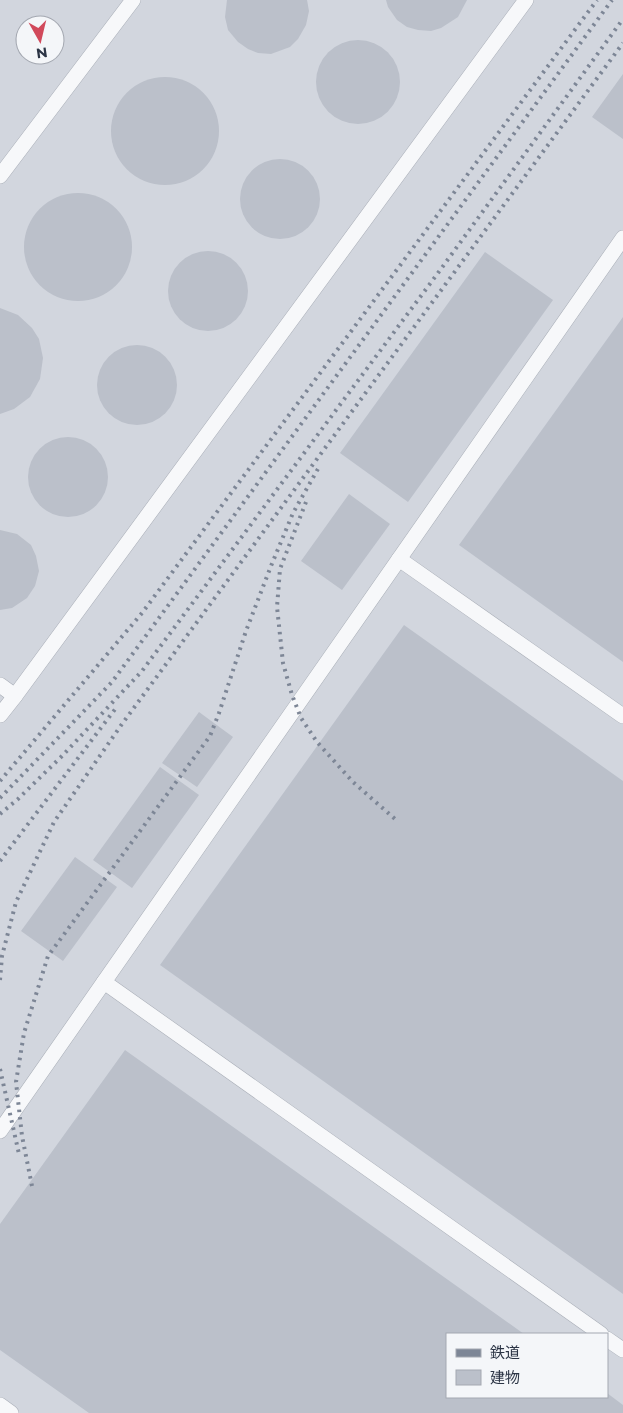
<svg xmlns="http://www.w3.org/2000/svg" width="623" height="1413" viewBox="0 0 623 1413" font-family="Montserrat,'Noto Sans JP',sans-serif">
<style>
.built{fill:#d2d6de;fill-rule:evenodd}
.building{fill:#bbc0ca}
.lines{fill:none;stroke-linecap:round;stroke-linejoin:round}
.service-casing{stroke:#a9aeb7;stroke-width:16}
.service{stroke:#f7f8fa;stroke-width:15}
.rail{stroke:#7d8696;stroke-width:4;stroke-dasharray:2.5 5;stroke-linecap:butt}
</style>
<rect width="100%" height="100%" fill="#e4e7ec"/>
<!-- built -->
<path class="built" d="M0,0H623V1413H0ZM25,25H55V55H25ZM447,1334H607V1397H447Z"/>
<!-- building -->
<g class="building">
<polygon points="227,0 307,0 309,11 306,25 298,39 290,47 271,54 258,53 248,49 238,42 228,30 225,17"/>
<polygon points="386,0 467,0 458,17 441,28 431,31 418,30 407,27 397,20 388,7"/>
<circle cx="358" cy="82" r="42"/>
<polygon points="623,74 623,139 592,117"/>
<circle cx="165" cy="131" r="54"/>
<circle cx="280" cy="199" r="40"/>
<circle cx="78" cy="247" r="54"/>
<circle cx="208" cy="291" r="40"/>
<polygon points="485,252 553,300 408,502 340,453"/>
<polygon points="0,308 18,315 32,328 39,339 43,358 40,379 30,397 14,409 0,414"/>
<polygon points="623,317 623,662 459,545"/>
<circle cx="137" cy="385" r="40"/>
<circle cx="68" cy="477" r="40"/>
<polygon points="349,494 390,524 342,590 301,561"/>
<polygon points="0,530 17,534 31,545 36,556 39,571 35,586 27,598 12,608 0,610"/>
<polygon points="404,625 623,781 623,1294 160,965"/>
<polygon points="199,712 233,737 197,787 162,763"/>
<polygon points="160,767 199,795 132,888 93,860"/>
<polygon points="75,857 117,887 63,961 21,931"/>
<polygon points="125,1050 524,1334 447,1334 447,1397 607,1397 607,1393 623,1405 623,1413 89,1413 0,1350 0,1224"/>
</g>
<g class="lines">
<!-- service casing -->
<g class="service-casing">
<g id="service">
<polyline points="0,176 133,0"/>
<polyline points="399,559 623,716"/>
<polyline points="0,685 15,696 0,715"/>
<polyline points="15,696 526,0"/>
<polyline points="104,982 601,1334"/>
<polyline points="0,1131 623,238"/>
<polyline points="607,1339 623,1350"/>
<polyline points="0,1405 11,1413"/>
</g>
</g>
<!-- service -->
<use href="#service" class="service"/>
<!-- rail -->
<g class="rail">
<polyline points="306,502 280,569 277,607 283,663 292,695 301,718 317,742 353,782 395,819"/>
<polyline points="0,781 142,613 597,0"/>
<polyline points="0,798 112,682 612,0"/>
<polyline points="0,814 18,799 62,756 142,671 438,273 623,19"/>
<polyline points="0,861 116,708"/>
<polyline points="0,980 2,956 16,902 54,822 122,724 623,43"/>
<polyline points="0,1069 19,1154"/>
<polyline points="32,1186 22,1136 16,1082 24,1033 48,956 210,736 219,713 246,631 271,566 293,513 319,467"/>
</g>
</g>
<!-- legend -->
<rect x="446" y="1333" width="162" height="65" fill="#f4f6f9" stroke="#a4a8b1"/>
<rect x="456" y="1349" width="25" height="8" fill="#7d8696" stroke="#a4a8b1"/>
<text x="490" y="1358" font-size="15" fill="#2b3445">鉄道</text>
<rect x="456" y="1370" width="25" height="15" fill="#bbc0ca" stroke="#a4a8b1"/>
<text x="490" y="1383" font-size="15" fill="#2b3445">建物</text>
<!-- north arrow -->
<g transform="translate(40 40) rotate(172)"><circle r="24" fill="#f4f6f9" stroke="#a4a8b1"/>
<path d="M0-4L9 19L0 12L-9 19Z" fill="#d1495b"/>
<text y="-8" font-size="14" font-weight="bold" text-anchor="middle" fill="#2b3445">N</text>
</g>
</svg>
